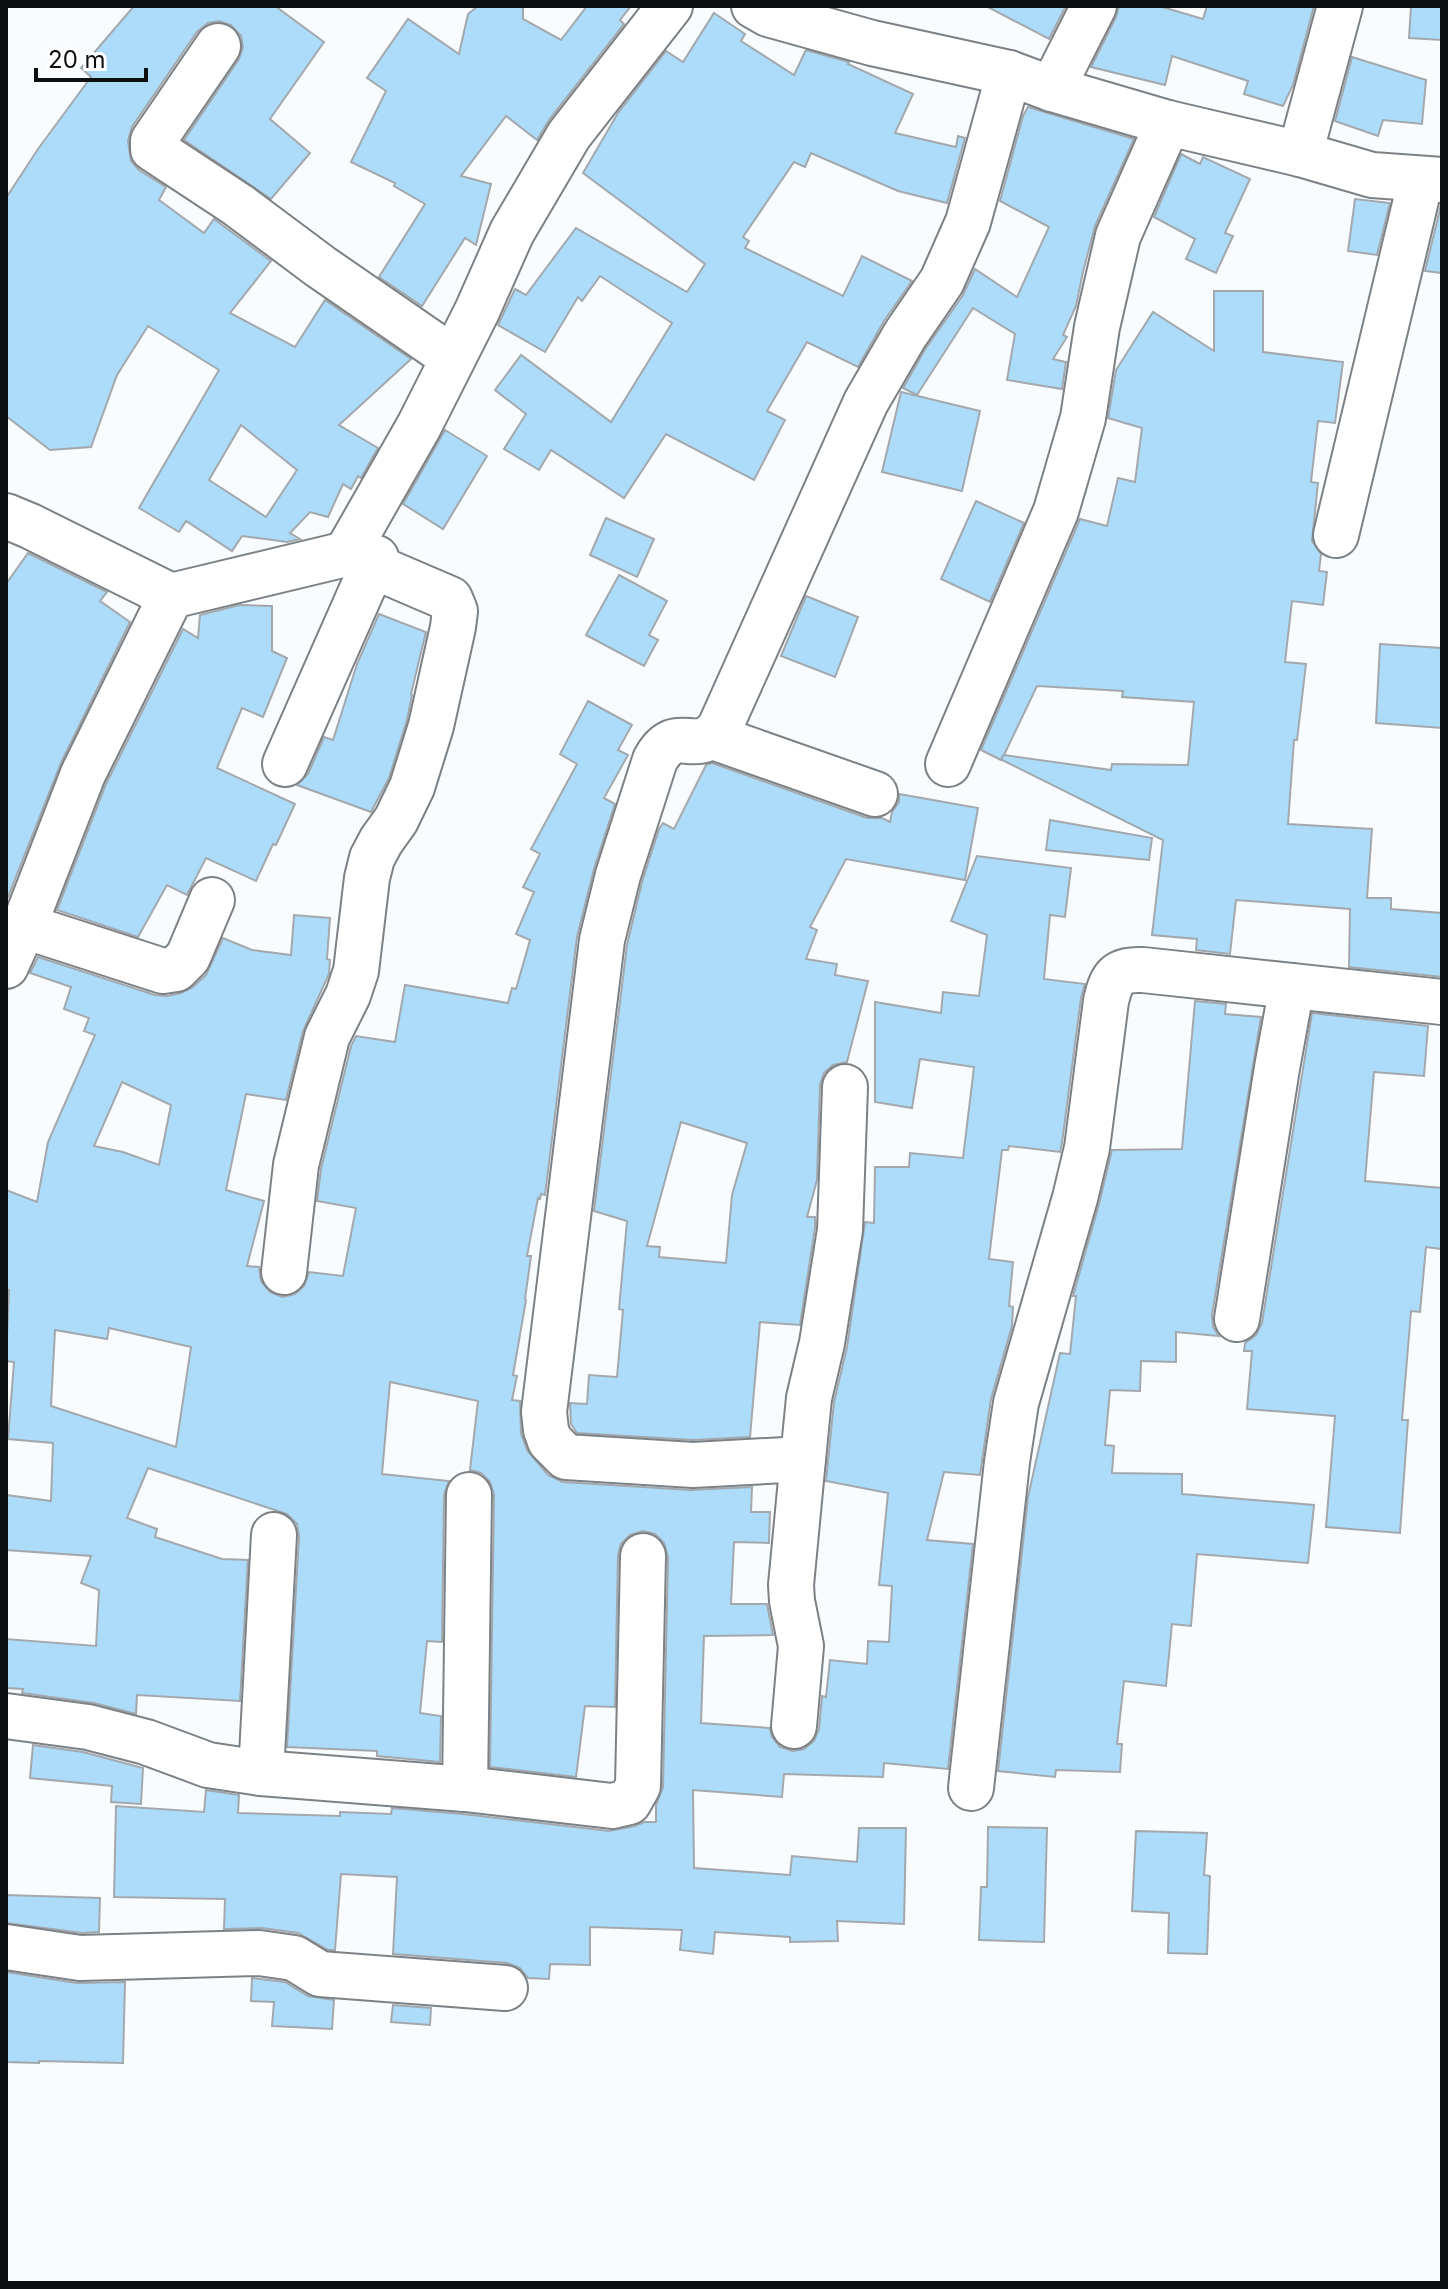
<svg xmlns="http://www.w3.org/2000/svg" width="1448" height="2289" viewBox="0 0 1448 2289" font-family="Inter,sans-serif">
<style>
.building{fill:#addcfb;stroke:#a2a8ac;stroke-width:2;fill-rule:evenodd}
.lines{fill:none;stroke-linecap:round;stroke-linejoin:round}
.minor-casing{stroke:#7c8185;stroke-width:48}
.minor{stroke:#fff;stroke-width:44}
</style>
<rect width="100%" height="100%" fill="#f9fcff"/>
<!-- building -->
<g class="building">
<path d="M134,6H275L324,42L270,119L310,153L271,199L184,140L239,59L243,47L241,36L231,25L219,21L208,23L197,32L132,127L128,141L131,161L139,170L166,187L159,200L204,233L214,219L271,261L230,313L295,347L325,300L411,359L339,425L378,448L361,478L358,476L351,489L343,484L328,517L310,512L290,533L300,539L287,542L242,536L232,551L186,521L179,532L139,508L219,370L148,326L117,375L91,447L50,450L6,416V198L38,149L91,77L81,68ZM241,425L297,470L266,517L209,480Z"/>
<polygon points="478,6 523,6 523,19 561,40 587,6 631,6 620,20 624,24 549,120 537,140 506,116 461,176 491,184 476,245 465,238 422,306 379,277 425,204 394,186 395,183 351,162 386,91 367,78 408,19 459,54 468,14"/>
<polygon points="986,6 1066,6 1049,39"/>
<polygon points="1119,6 1159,6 1203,19 1207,6 1314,6 1293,85 1283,106 1244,94 1248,81 1172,56 1165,85 1091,67 1116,17"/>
<polygon points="1411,6 1442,6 1442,40 1409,38"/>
<polygon points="714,13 745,34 741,41 794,75 806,50 849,62 848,64 913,94 895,133 956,147 958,136 965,138 947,203 898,191 811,153 805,167 794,162 743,237 749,241 745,248 843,296 862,256 912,281 884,321 858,367 807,342 767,411 785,420 754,480 666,434 624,498 551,450 539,470 504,449 526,414 495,390 521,355 611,422 672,323 600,276 582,301 578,297 545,352 498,325 515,289 526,295 576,228 687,292 705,264 583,173 618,113 666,51 683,62"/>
<polygon points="1352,57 1426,80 1422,124 1383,120 1378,136 1335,121"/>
<polygon points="1028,107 1134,139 1095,226 1083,272 1076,306 1063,335 1067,337 1053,359 1066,362 1062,389 1007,380 1015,334 973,308 917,395 903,388 926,348 963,295 975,269 1017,297 1049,227 1000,201 1023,116"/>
<polygon points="1181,154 1200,164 1203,157 1250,179 1225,233 1233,236 1216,273 1186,259 1195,239 1154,217"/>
<polygon points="1355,199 1390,203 1377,255 1348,251"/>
<polygon points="1441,205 1442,273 1425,271"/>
<path d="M1214,291H1263V352L1343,362L1335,423L1318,421L1311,482L1318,483L1312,541L1321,554L1319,571L1327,572L1323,605L1292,601L1285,662L1306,664L1297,740H1294L1288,824L1372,829L1367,898H1391V909L1442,913V977L1349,967L1350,909L1236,900L1230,954L1196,950L1197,939L1152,935L1163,840L1002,760L1003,755L1001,760L981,750L1080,519L1107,526L1118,478L1135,482L1142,428L1108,418L1116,370L1153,312L1214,351ZM1037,686L1123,691L1122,697L1194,702L1188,765L1112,764L1111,770L1004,755Z"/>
<polygon points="901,392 980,411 962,491 882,472"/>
<polygon points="445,430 487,456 443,529 403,504"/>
<polygon points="976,501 1024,523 990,602 941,579"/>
<polygon points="606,518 654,539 637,577 590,555"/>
<polygon points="28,553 107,592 100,601 130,622 61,763 8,897 6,896 6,584"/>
<polygon points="619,575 667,601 649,635 658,640 644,666 586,635"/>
<polygon points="806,596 858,617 835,677 781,656"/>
<polygon points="239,605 272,606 272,651 287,658 263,717 242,708 217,768 295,804 276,845 273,844 256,881 206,858 187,895 167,885 138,937 57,910 106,784 183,629 198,638 200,615"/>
<polygon points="379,614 426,632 411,694 412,695 407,720 389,778 371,812 297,785 308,774 324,737 333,740 357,664"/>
<polygon points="1380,644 1442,648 1442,728 1376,723"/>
<path d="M588,701L632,725L618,750L628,755L604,798L615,804L594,869L577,937L545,1195L541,1194L540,1199L538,1198L527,1256H531L525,1299L526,1300L513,1375L517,1376L512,1400L520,1401L521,1433L527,1450L548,1475L563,1482L691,1490L752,1487L751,1512H770L769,1543L734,1542L731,1604H767L773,1635L704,1636L701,1723L770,1728L772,1737L780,1747L793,1751L804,1749L814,1741L819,1729L822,1696L826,1697L830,1660L867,1664L868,1641L889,1642L892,1586L879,1585L888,1493L826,1481L834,1402L847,1347L865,1222L874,1223L875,1167H909L910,1153L963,1158L974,1067L920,1059L912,1108L875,1102V1002L941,1013L943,992L979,996L987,935L951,921L977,856L1071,868L1065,917L1050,915L1044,979L1085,984L1081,998L1062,1143L1060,1152L1009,1146L1008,1150H1002L989,1259L1013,1262L1009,1306L1013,1307L1012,1326L991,1399L980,1475L944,1472L927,1540L973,1544L948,1769L884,1763L883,1777L784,1774L782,1797L693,1790L694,1868L790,1875L792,1856L857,1862L859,1828H906L904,1924L837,1921L838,1941L790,1942V1937L715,1932L713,1954L680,1950L682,1930L590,1927V1965L550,1964L549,1979L528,1978L520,1968L507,1963L393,1954L397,1877L341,1874L335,1950H328L298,1933L262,1928L224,1929L225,1899L114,1897L116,1806L204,1812L206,1790L239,1795L238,1813L340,1816V1812L391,1814L392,1808L463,1814L609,1831L635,1826L644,1822H656V1805L663,1787L668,1557L664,1543L655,1534L643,1531L630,1535L621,1544L618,1555L615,1707L585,1706L576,1777L490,1767L494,1495L490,1482L481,1473L470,1470L478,1401L390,1382L382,1474L449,1481L444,1495L442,1642L427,1641L420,1713L441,1716L440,1762L377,1756V1751L287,1747L299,1536L297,1524L287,1514L148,1468L127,1518L157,1529L155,1537L222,1559L248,1560L240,1701L137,1695L136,1714L94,1703L22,1693L23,1689L6,1688V1639L96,1646L99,1590L81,1583L91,1556L6,1550V1495L51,1501L53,1443L8,1439L14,1362L6,1361L9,1290L6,1289V1190L37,1202L48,1142L95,1035L84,1031L89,1018L64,1009L71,987L30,973L38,957L155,995L167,996L181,993L193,987L206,975L223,938L252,950L291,955L294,915L330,918L327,959L330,960L329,974L303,1031L286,1100L246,1094L226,1190L264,1201L247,1266L259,1267L261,1281L270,1292L282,1297L295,1294L304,1286L309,1272L343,1276L356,1208L317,1201L321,1169L351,1046L356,1036L395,1042L405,985L508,1003L512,988L516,989L530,940L516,934L534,892L523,887L540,854L531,849L577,764L560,754ZM122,1082L171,1105L159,1165L123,1152L94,1146ZM109,1328L191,1347L176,1447L51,1406L55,1330L107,1339Z"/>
<path d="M712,763L867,818H882L890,822L892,812L899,802V794L978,808L965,880L846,859L810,927L817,930L806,959L837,964L835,975L868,981L847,1062L833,1065L824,1073L820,1085L817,1180L807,1217H815V1228L800,1325L760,1322L750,1437L693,1440L577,1433L571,1424L570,1403L587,1404L589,1375L617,1377L623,1310L619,1309L627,1221L594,1211L627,945L642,882L659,829L663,823L674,829L706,765ZM681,1122L747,1143L732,1195L726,1263L659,1257L660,1247L647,1246Z"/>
<polygon points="1050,820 1152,838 1149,860 1046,850"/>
<polygon points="1195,1001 1226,1004 1225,1014 1261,1017 1212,1315 1213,1327 1219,1336 1176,1332 1176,1362 1141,1361 1140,1391 1110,1390 1105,1445 1114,1446 1112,1473 1182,1474 1182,1494 1314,1505 1308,1563 1197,1554 1191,1626 1172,1624 1166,1686 1124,1681 1117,1744 1122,1744 1120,1772 1056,1770 1055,1777 998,1771 1028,1497 1060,1353 1070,1354 1076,1296 1073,1296 1099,1204 1112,1150 1182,1149"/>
<polygon points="1312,1013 1428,1026 1424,1076 1374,1072 1365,1181 1442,1188 1442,1249 1426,1247 1420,1312 1411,1311 1402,1420 1408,1420 1400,1533 1326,1527 1335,1416 1247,1409 1252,1351 1244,1351 1245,1343 1256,1335 1262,1323"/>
<polygon points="33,1745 83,1752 143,1768 141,1804 111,1802 112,1786 30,1778"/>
<polygon points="988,1827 1047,1828 1044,1942 979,1940 981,1887 987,1887"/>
<polygon points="1136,1831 1207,1833 1204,1875 1210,1876 1207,1954 1168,1953 1169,1913 1132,1911"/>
<polygon points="6,1895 100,1898 99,1932 82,1933 6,1923"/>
<polygon points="6,1972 77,1983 125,1982 123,2063 39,2061 39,2063 6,2062"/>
<polygon points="252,1978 285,1982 308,1996 334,2000 332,2029 272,2026 274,2002 251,2001"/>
<polygon points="393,2005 431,2008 430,2025 391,2022"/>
</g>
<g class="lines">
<!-- minor casing -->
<g class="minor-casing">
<g id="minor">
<polyline points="754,6 768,14 872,43 1009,73 1052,89 1168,123 1300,154 1372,175 1442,180"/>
<polyline points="218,46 153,141 153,149 238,205 321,267 453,358"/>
<polyline points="1052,89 1094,6"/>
<polyline points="1300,154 1340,6"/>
<polyline points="6,516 30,526 171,596"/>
<polyline points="1336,535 1421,179"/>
<polyline points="346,554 419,426 477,311 512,232 569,135 670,6"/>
<polyline points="713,737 875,794"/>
<polyline points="285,764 376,558"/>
<polyline points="948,764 1056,511 1083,418 1097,327 1118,236 1168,123"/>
<polyline points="24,926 163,971 176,969 188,957 212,900"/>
<polyline points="6,966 24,926 83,774 171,596 346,554 376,558 380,569 450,599 455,611 453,627 431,726 412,787 396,820 381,841 372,858 367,878 356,971 348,995 327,1037 296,1165 284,1272"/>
<polyline points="1237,1319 1277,1068 1292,986"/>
<polyline points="803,1459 809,1398 822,1343 840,1230 845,1087"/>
<polyline points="6,1716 88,1727 146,1742 208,1765 261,1773 274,1535"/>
<path d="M794,1726L801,1646L792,1601L791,1585L803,1459L693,1465L566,1457L550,1441L546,1430L544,1412L602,940L618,875L655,760C677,720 696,760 720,727L866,402L905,335L942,281L968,222L1009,73"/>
<polyline points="261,1773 465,1789 612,1806 629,1802 638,1786 643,1556"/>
<path d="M971,1788L1007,1462L1016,1403L1075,1198L1087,1148L1106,1001C1112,976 1117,969 1143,970L1442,1002"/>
<polyline points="465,1789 469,1495"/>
<polyline points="6,1947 80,1958 259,1953 294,1958 320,1974 505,1988"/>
</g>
</g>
<!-- minor -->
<use href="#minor" class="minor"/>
</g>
<!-- border -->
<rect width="1448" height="2289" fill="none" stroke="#0d0f10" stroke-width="16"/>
<!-- scale -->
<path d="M36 68v12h110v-12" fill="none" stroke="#0d0f10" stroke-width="4"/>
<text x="48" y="68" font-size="24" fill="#0d0f10" stroke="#ffffff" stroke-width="6" paint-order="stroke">20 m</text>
</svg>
